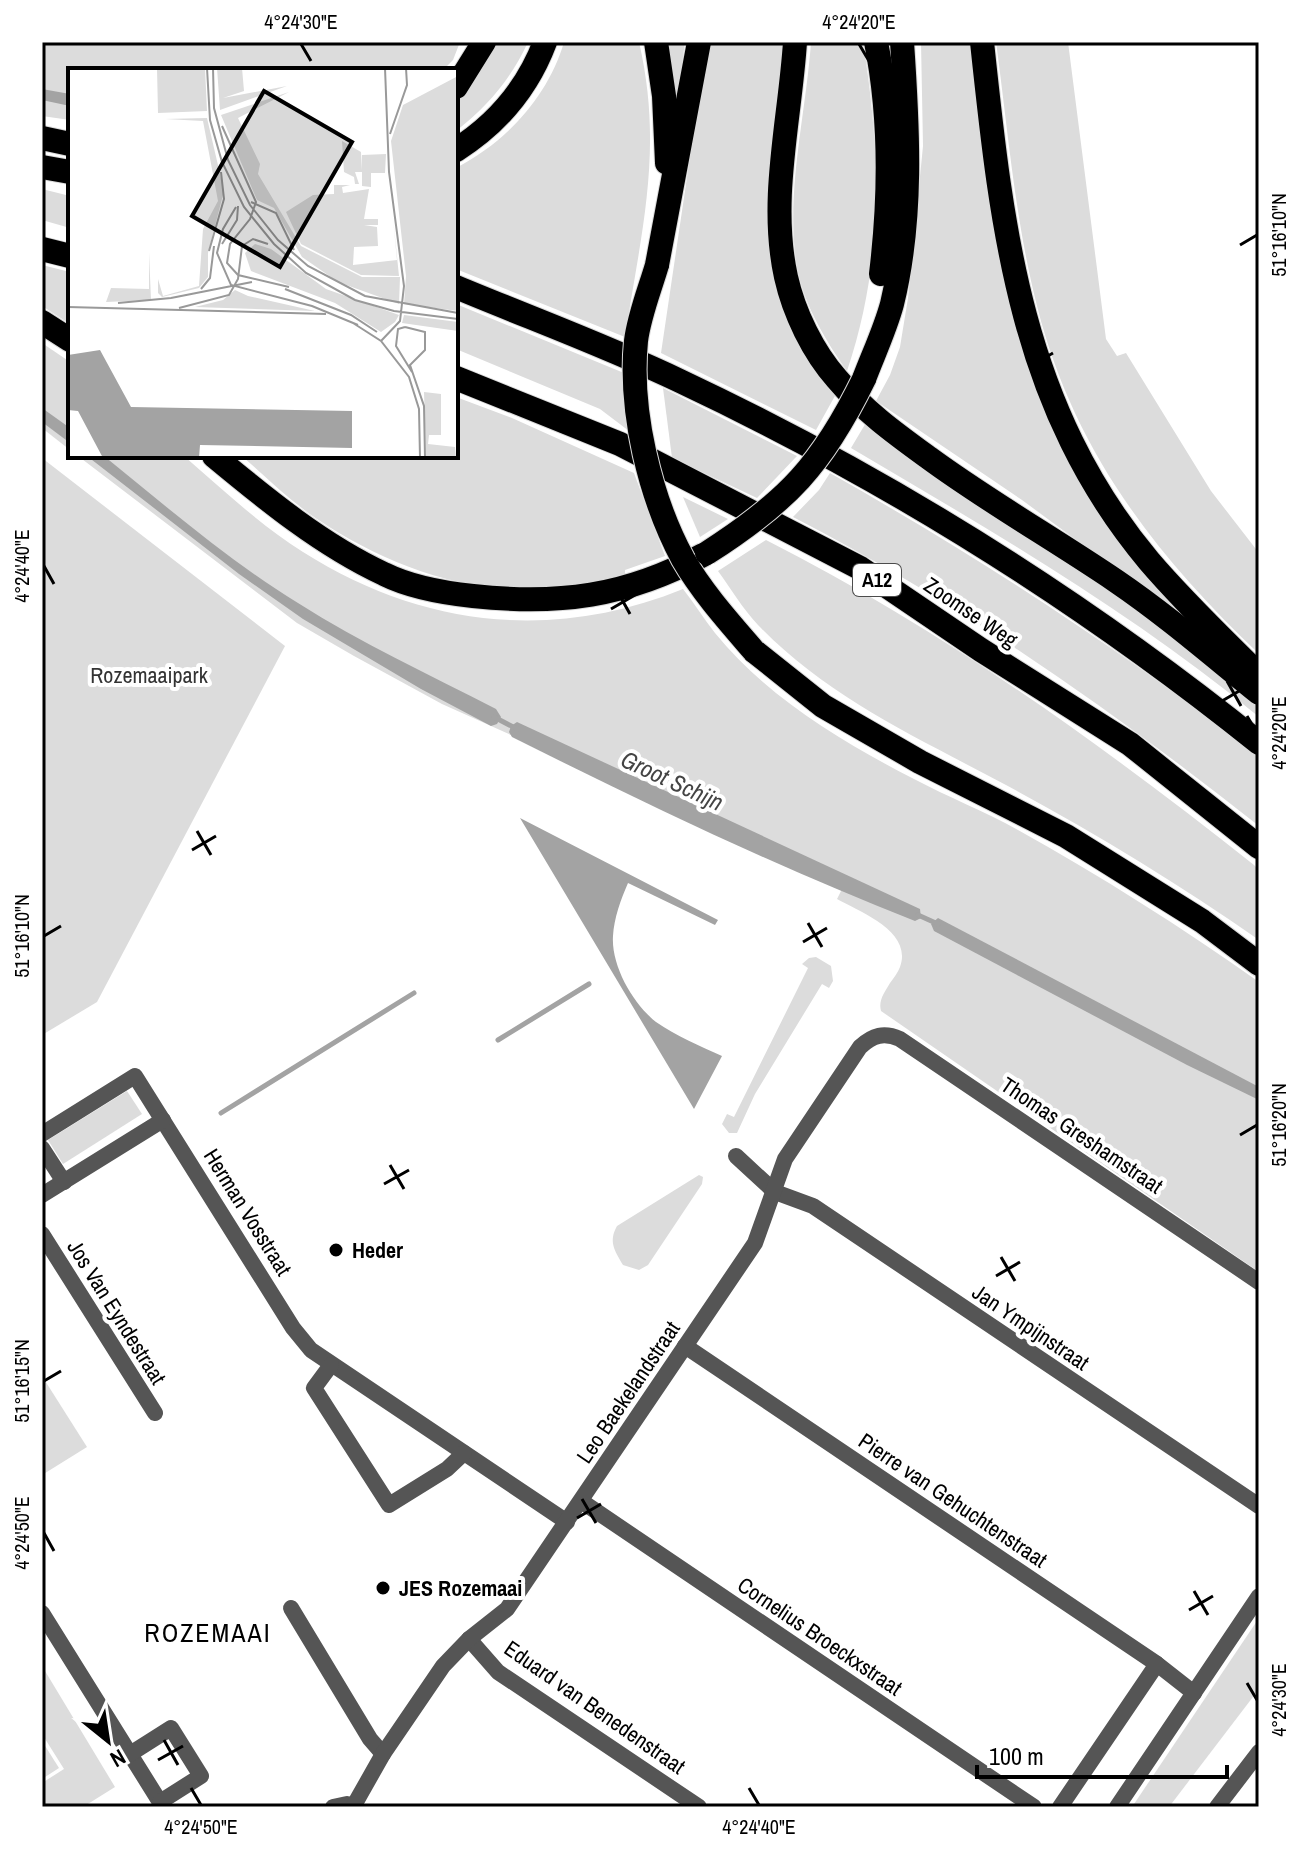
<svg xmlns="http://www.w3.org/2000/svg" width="1301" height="1849" viewBox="0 0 1301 1849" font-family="'Archivo Narrow',sans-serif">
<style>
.green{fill:#dcdcdc}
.water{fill:#a3a3a3}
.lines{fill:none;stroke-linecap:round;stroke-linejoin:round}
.stream{stroke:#a3a3a3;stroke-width:5}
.motorway-casing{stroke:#dbdbdb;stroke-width:26}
.minor{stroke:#555;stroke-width:16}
.motorway{stroke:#000;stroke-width:24}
.motorway-bridge-casing{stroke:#dbdbdb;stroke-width:26;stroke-linecap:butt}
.motorway-bridge{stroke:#000;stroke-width:24}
.ticks{fill:none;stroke:#000;stroke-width:3}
.poi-dot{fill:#000;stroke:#fff;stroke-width:3}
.labels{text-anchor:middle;stroke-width:8;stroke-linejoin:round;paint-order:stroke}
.shield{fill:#fff;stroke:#4c4c4c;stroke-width:2}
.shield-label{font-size:20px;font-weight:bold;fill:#000}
.street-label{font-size:22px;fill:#000;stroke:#fff}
.park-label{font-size:22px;fill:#333;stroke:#fff}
.poi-label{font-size:22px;font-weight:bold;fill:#000;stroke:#fff;text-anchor:start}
.water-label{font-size:24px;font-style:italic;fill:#444;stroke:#fff}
.quarter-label{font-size:26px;letter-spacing:2px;fill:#000;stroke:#fff}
.inset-road{fill:none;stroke:#999;stroke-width:2}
.view{fill:#000;fill-opacity:0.15;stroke:#000;stroke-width:4}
.inset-edge{fill:none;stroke:#000;stroke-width:4}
.neatline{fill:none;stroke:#000;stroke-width:3}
.ticks-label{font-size:20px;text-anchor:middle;fill:#000}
</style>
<rect width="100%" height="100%" fill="#fff"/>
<!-- green -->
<g class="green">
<polygon points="42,42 460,42 453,60 443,70 70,70 70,120 42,116"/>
<path d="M493,42H528C511,79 488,106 456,131V100L468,87Z"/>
<path d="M564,42H639C664,150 641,232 625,337L456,269V168C506,142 548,97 564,42Z"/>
<polygon points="665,42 685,42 677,101"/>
<polygon points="707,42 785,42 768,196 772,257 836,394 816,430 661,353"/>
<path d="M811,42H863C881,154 884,262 847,371C825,340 801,300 796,261C786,189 806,114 811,42Z"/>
<polygon points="921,42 973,42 1004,279 1022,346 1043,406 1067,456 1189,619 1186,621 1022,500 876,401 890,375 900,347 908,298 923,146"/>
<path d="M996,42H1068L1106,339L1117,356L1126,353L1211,491L1259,553V654C1154,554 1073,449 1037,306C1015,220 1008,130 996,42Z"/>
<polygon points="42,189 70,196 70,228 42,220"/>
<polygon points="42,265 70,272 70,324 42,306"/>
<polygon points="456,304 624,373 629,431 600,409 456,349"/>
<polygon points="42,343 70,362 70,450 42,428"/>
<polygon points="663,388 797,456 757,498 672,458"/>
<path d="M456,397L512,418L634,473L665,556L625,570V574C606,579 586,585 565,588C478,599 388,567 317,519C290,501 266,477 242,456H456Z"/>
<path d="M867,421L1135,608L1259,707V717C1133,613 992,531 851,448Z"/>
<path d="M78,456H184C222,489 260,525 303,552C421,627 553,642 683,589C694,603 704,619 715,633C767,697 842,742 914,779C948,797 984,811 1018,830C1101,876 1181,927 1259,982V1272L881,1011C878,1000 885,992 890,983C894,978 898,972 900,967C913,931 860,912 837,899L844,885L442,704L354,656L297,623Z"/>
<polygon points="42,458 285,646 97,1002 42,1035"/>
<path d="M830,473C980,558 1124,651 1259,757V826C1112,710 960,603 793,517L819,490Z"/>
<polygon points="683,497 728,519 700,537"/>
<path d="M766,540C941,629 1100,743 1254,865L1259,870V940C1178,883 1093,832 1006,785C918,738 828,698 758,625C743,609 731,589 718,571Z"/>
<polygon points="816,957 831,966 833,981 829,988 822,984 755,1094 737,1133 729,1133 722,1124 727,1114 734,1117 808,968 802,964 809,958"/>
<polygon points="127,1091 142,1114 63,1164 48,1140"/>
<path d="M699,1175L703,1177L702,1184L648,1265L639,1270L623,1265C615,1251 608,1242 617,1226Z"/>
<polygon points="42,1376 87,1447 42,1475"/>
<polygon points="1259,1618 1259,1689 1169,1807 1132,1807"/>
<polygon points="42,1666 115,1787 83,1807 42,1807 42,1783 64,1769 42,1734"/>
<polygon points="42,1741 59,1768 42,1779"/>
</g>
<!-- water -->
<g class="water">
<polygon points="42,89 70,94 70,106 42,100"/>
<polygon points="42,408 70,428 70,443 42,422"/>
<path d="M87,456H104C167,507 228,560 298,603C361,643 430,675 496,709L501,717L497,724L491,726L421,689L303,619L239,574Z"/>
<path d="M517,722L920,909L921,918L915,921C777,867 644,803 512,737L509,732L511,726Z"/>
<path d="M520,818L718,920L715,925L628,883C621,899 614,918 613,936C611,966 633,1004 656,1022C676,1036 700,1046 722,1056L694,1109Z"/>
<polygon points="938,918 1259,1087 1259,1100 1187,1065 934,931 931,924"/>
</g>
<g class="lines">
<!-- stream -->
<g class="stream">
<polyline points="494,717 517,729"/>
<polyline points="918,915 938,924"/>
<polyline points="498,1040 589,984"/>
<polyline points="221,1113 414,993"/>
</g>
<!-- motorway casing -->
<g class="motorway-casing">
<g id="motorway">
<polyline points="656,42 664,96 667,163"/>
<path d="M795,42C790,120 769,200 786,277C794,313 813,352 837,379C864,411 896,434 929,458C989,502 1054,539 1116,581C1166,615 1212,655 1259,693"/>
<path d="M876,42C891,117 890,199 881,274"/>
<path d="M982,42C1002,232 1021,408 1149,561C1183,601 1222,638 1259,675"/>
<polyline points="456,87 484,42"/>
<polyline points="42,138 70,144"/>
<path d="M456,150C497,124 528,87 545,42"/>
<polyline points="42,167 70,172"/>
<polyline points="42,249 70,256"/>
<polyline points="657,265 699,42"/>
<path d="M456,287C530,318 607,346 680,381C886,478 1081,600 1259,743"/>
<polyline points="42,322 70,340"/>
<polyline points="456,378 620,444 860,568 981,650 1130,744 1259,847"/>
<path d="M864,379C873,355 885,330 892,304C913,219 908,129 902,42"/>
<path d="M214,456C267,500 322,545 384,574C410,587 444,593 473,596C558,605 626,597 703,555"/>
<polyline points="754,651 823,706 920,762 1066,836 1202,921 1259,964"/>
</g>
</g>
<!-- minor -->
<g class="minor">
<polyline points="42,1134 135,1076 293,1328 311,1350 567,1522"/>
<polyline points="42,1148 64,1182"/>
<polyline points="736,1156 775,1192 813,1206 1259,1506"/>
<polyline points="42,1195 163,1120"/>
<polyline points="42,1234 155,1413"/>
<polyline points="685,1346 1157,1664 1194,1693"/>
<polyline points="331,1365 314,1388 389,1505 447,1469 464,1453"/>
<polyline points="581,1501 1034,1807"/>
<polyline points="291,1608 370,1739 383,1754"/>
<polyline points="42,1613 163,1807"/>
<polyline points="469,1639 498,1672 699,1807"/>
<polyline points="130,1754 171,1728 201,1776 160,1802"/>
<polyline points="333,1807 347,1804 355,1807"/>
<path d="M353,1807L383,1754L443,1666L469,1639L507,1609L755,1243L785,1159L860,1047C873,1035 884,1032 900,1039L1259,1282"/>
<polyline points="1060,1807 1157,1664"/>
<polyline points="1117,1807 1259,1596"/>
<polyline points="1217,1807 1259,1752"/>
</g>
<!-- motorway -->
<use href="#motorway" class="motorway"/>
<!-- motorway-bridge casing -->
<g class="motorway-bridge-casing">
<g id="motorway-bridge">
<path d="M657,265C650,289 639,316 636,341C629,411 650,498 683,559C702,592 729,622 754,651"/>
<path d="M707,553C787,502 822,465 864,379"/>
</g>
</g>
<!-- motorway-bridge -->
<use href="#motorway-bridge" class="motorway-bridge"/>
</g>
<!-- ticks -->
<path class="ticks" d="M301,44L311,61M859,44L869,61M1240,245L1257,235M1034,348L1048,372M1029,367L1053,353M44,566L54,584M616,589L630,614M611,609L635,595M1227,681L1241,706M1222,701L1246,687M1247,716L1257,733M197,831L211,855M192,850L216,836M808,923L822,947M44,936L61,926M803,942L827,928M1240,1135L1257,1125M390,1165L404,1189M384,1184L409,1170M1001,1257L1015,1281M996,1276L1020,1262M44,1381L61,1371M582,1499L596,1523M577,1518L601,1504M44,1533L54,1551M1194,1591L1208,1615M1189,1610L1213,1596M1247,1683L1257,1700M164,1740L178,1765M158,1760L183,1746M191,1788L201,1805M749,1788L759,1805"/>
<!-- markers -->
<g class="poi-dot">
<circle cx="336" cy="1250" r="8"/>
<circle cx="383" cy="1588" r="8"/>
</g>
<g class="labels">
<!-- shield labels -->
<rect class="shield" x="853" y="564" width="48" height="32" rx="6"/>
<g class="shield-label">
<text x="877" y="587">A12</text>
</g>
<!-- street labels -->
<g class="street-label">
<text transform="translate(971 612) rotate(34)" y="8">Zoomse Weg</text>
<text transform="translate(1082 1135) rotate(34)" y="8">Thomas Greshamstraat</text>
<text transform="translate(248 1212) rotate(58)" y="8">Herman Vosstraat</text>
<text transform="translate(117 1312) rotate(58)" y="8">Jos Van Eyndestraat</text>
<text transform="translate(1031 1327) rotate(34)" y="8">Jan Ympijnstraat</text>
<text transform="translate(628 1392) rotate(-56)" y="8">Leo Baekelandstraat</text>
<text transform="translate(953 1500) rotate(34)" y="8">Pierre van Gehuchtenstraat</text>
<text transform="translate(820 1636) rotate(34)" y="8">Cornelius Broeckxstraat</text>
<text transform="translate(595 1707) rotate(35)" y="8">Eduard van Benedenstraat</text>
</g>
<!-- park labels -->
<g class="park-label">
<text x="149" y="683">Rozemaaipark</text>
</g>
<!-- poi labels -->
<g class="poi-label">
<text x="352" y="1258">Heder</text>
<text x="399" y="1596">JES Rozemaai</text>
</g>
<!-- water labels -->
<g class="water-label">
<text transform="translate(672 781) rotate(25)" y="8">Groot Schijn</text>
</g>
<!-- quarter labels -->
<g class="quarter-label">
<text x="208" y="1642">ROZEMAAI</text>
</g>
</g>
<!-- overview -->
<g transform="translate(68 68)">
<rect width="390" height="390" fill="#fff"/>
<path d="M89,0H137L139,43L90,45ZM149,0H174L176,23L155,30L219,18L152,42ZM390,8V243L336,236L338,208L323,73L335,37ZM221,24L170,50L192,96L190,106L233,178L294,209H332L331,236L270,214L234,189L206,140L189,132L153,47ZM139,50L156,123L140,185V209L131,220L94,229L90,225V211L95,228L131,218L135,161L150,133L135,53L97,51ZM274,73L293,84L294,103V87L318,86L317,105H303V119L294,118V104H287L291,116H287L286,109L276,104ZM266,117H282L274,119L275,125L301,121L296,151H310V157H296L309,159L310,178L286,179L285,197L329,192L325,150L331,208L293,207L233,176L218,144L245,127L266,126ZM187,176L203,181L258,221L331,247L327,254L313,264L267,235L183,203L177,185ZM81,184L83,232L38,234L43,220L81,221ZM167,222L180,228L247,243L127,239L155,232ZM336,247L390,254V263L334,255ZM356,324L373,326V367H361L360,376L387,379L388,390H358Z" fill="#dcdcdc"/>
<path d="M32,282L63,339L284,343V380L132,377L131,390H35L10,343L0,342V287Z" fill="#a3a3a3"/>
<path class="inset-road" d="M139,0L142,52L154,94L176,139L206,176L238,205L287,232L326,243L390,251M145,0L146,40L160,92L182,137L210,172L240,198L297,228L390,245M154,58L188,134L182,151L162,176L159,195L170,207L221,219M322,66L339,17L338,0M183,134L208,145L226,182M168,139L155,161L149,185L163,217L244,238L290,257M154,176L169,152L170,138M141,183L156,131L153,104M133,221L142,210L146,178M217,221L283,247L309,264M103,230L184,214M50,235L103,230M0,239L258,246M111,240L161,227L170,211L174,178L185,171L200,176M285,255L313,273L341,309L351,341L352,390M337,259L357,264V282L342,297L356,338L357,390M337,259L330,261L328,278L344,304M313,273L332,253L336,218L321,104L317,0"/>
<path class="view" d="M196,23L284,74L212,199L124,148Z"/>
<rect width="390" height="390" class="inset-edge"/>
</g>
<!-- border -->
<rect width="1301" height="1849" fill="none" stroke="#ffffff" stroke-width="88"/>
<!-- north arrow -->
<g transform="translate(108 1741) rotate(150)" stroke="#ffffff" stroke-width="6" paint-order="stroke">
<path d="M0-6L14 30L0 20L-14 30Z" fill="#000000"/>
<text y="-12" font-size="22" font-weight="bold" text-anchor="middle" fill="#000000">N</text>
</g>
<!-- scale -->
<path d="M977 1765v12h250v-12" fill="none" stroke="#000000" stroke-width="4"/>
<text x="989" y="1765" font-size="24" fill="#000000" stroke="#ffffff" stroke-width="6" paint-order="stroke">100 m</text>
<rect x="44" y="44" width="1213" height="1761" class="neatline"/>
<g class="ticks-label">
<text x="301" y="29">4°24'30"E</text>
<text x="859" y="29">4°24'20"E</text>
<text transform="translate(1279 235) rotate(-90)" y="7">51°16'10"N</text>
<text transform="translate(22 566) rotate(-90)" y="7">4°24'40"E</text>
<text transform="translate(1279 733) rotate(-90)" y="7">4°24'20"E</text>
<text transform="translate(22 936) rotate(-90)" y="7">51°16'10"N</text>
<text transform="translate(1279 1125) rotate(-90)" y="7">51°16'20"N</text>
<text transform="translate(22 1381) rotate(-90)" y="7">51°16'15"N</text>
<text transform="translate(22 1533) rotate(-90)" y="7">4°24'50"E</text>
<text transform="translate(1279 1700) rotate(-90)" y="7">4°24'30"E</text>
<text x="201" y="1834">4°24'50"E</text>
<text x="759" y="1834">4°24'40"E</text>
</g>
</svg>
